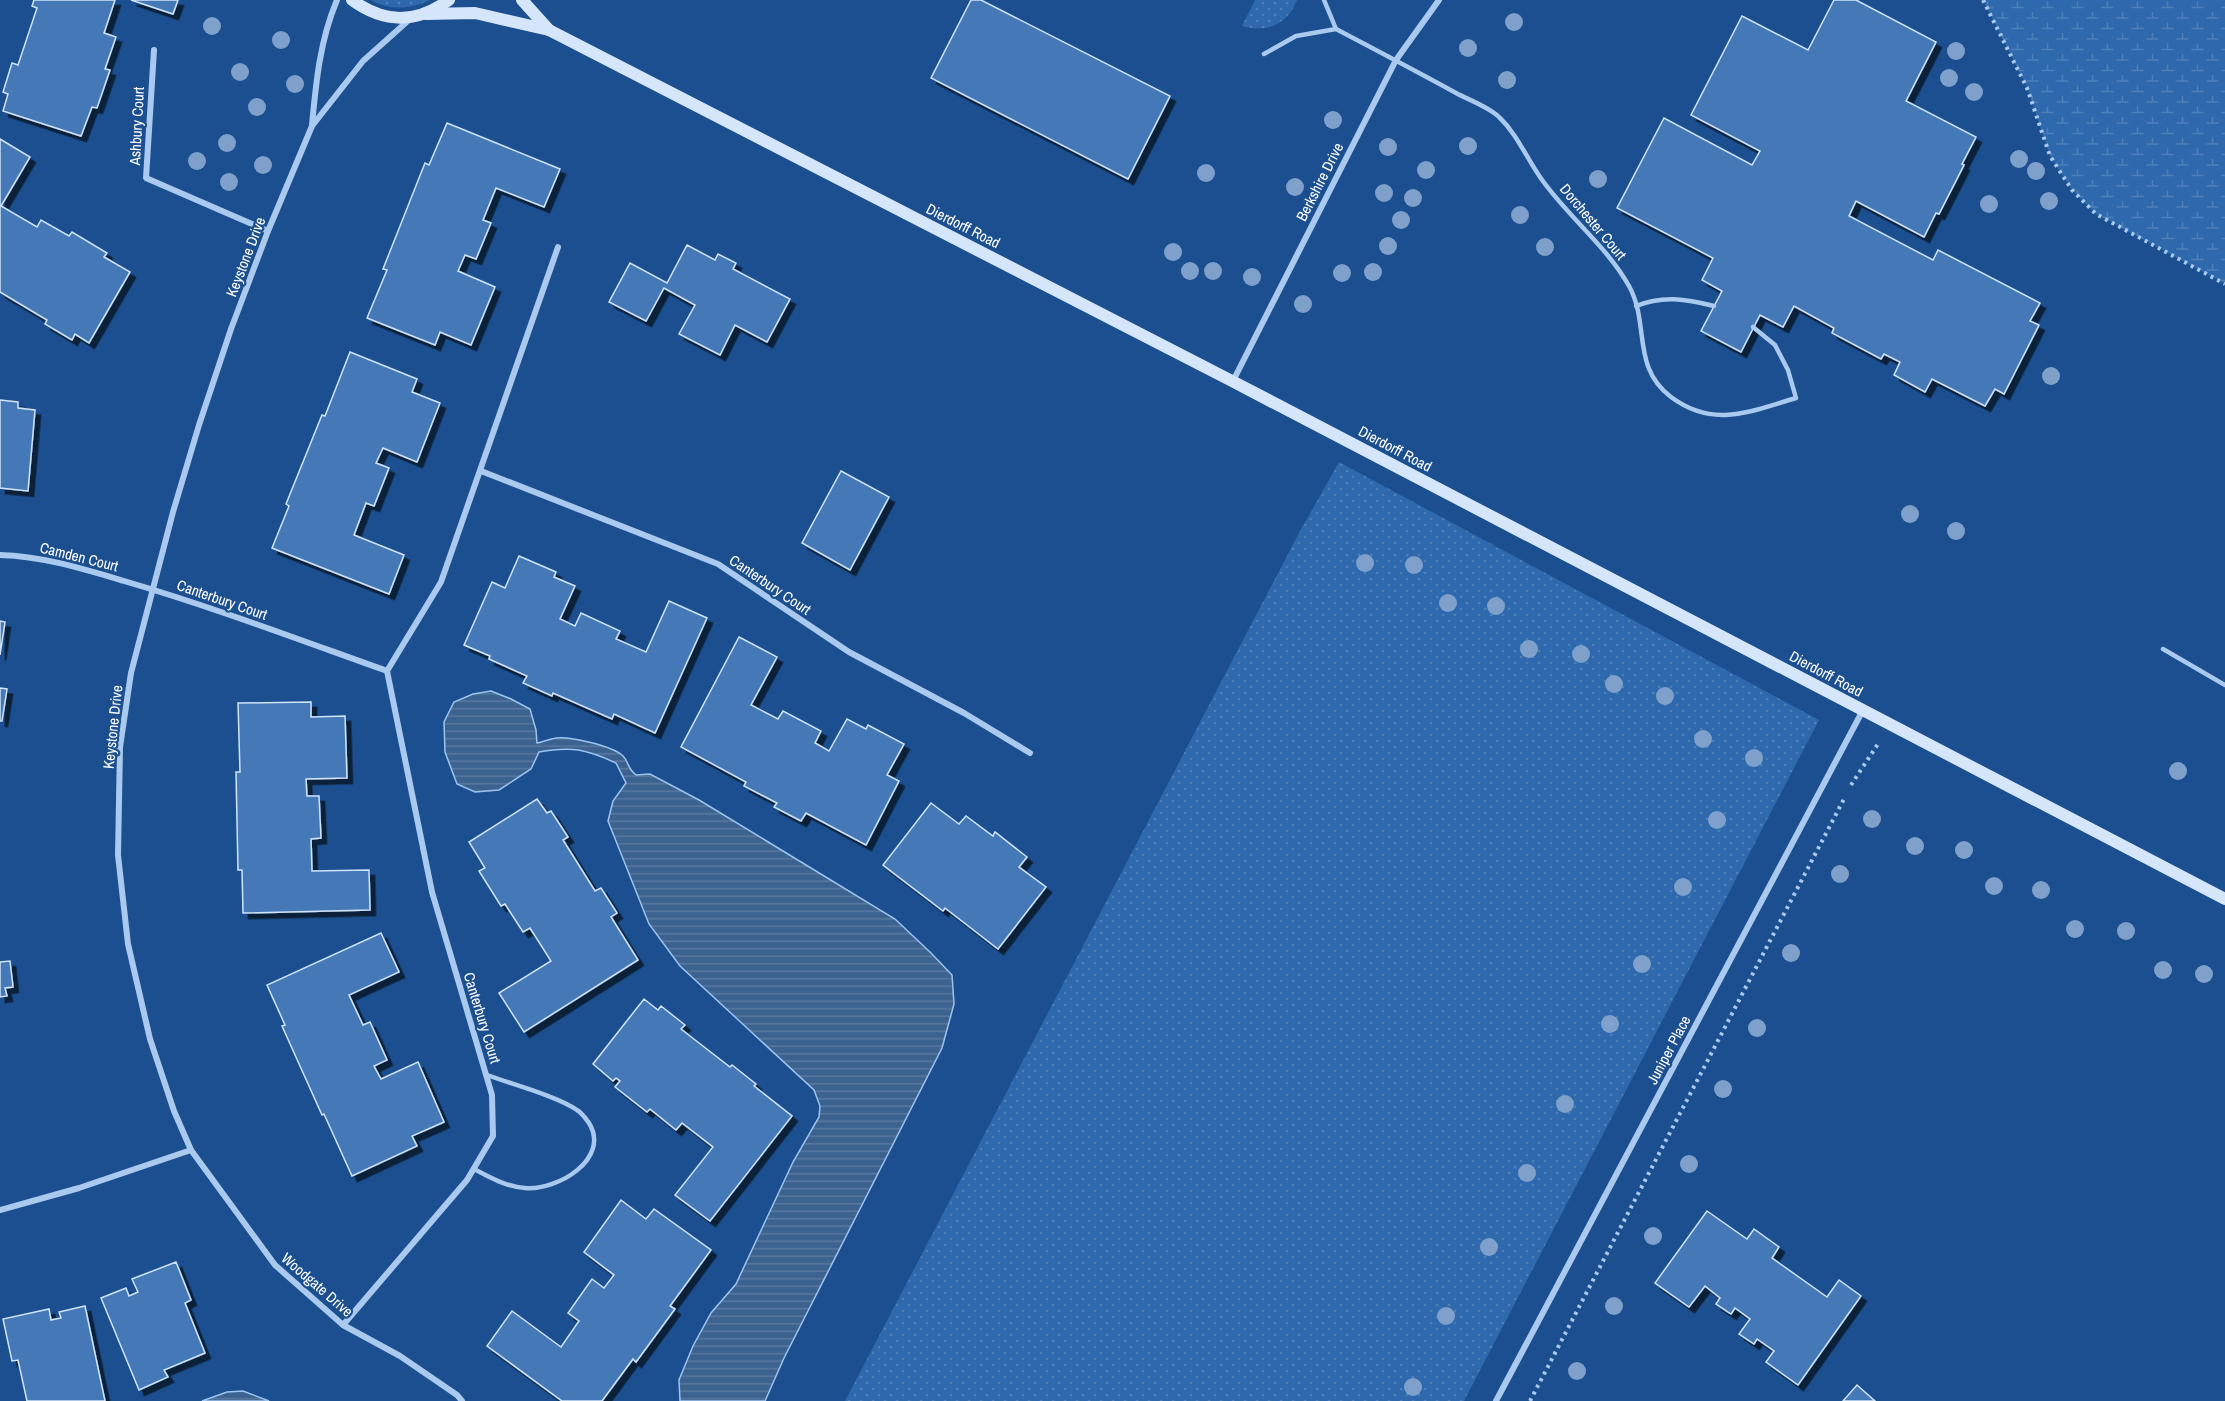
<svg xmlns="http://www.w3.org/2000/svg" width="2225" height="1401" viewBox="0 0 2225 1401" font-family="'Archivo Narrow',sans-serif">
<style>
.grass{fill:url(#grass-dots)}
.wetland{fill:url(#wetland-marsh)}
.water{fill:url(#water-rules);stroke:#9cc4f0;stroke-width:1.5}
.building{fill:#4478b7;stroke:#cfe3fa;stroke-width:1.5;filter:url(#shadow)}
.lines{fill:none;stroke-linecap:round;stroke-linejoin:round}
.path{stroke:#a9c9ee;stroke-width:4;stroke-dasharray:3 4.5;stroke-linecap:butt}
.lane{stroke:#a9c9ee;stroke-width:4.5}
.street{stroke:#a9c9ee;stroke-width:6}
.secondary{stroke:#d6e6fa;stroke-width:12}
.tree{fill:#7ea0ca}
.labels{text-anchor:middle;stroke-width:4.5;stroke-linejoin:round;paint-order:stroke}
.street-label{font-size:15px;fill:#fff;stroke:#1b4f8f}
</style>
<defs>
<pattern id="grass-dots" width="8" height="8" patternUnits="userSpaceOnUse" patternTransform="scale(1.5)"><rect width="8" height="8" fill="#2e69ad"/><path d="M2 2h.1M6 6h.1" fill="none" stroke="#4d80b9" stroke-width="1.8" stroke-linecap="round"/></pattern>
<pattern id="wetland-marsh" width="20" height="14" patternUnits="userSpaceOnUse" patternTransform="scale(1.5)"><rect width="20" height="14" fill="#2e69ad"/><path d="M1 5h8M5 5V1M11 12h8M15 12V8" fill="none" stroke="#4d80b9"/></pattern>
<pattern id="water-rules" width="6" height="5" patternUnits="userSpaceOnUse" patternTransform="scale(1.5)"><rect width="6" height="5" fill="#3c6290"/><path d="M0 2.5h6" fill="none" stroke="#597aa1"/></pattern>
<filter id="shadow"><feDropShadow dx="5.5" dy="5.5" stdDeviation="0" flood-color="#0009"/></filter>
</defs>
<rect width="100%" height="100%" fill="#1b4f8f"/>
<!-- grass -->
<g class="grass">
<path d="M371,0H430C412,9 389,11 371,0Z"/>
<path d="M1255,0H1297C1287,25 1267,33 1242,26Z"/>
<polygon points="1339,462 1819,720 1464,1401 845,1401 1299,533"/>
</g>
<!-- wetland -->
<polygon class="wetland" points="1983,0 2225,0 2225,284 2096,214 2072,190 2050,156 2027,87"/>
<!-- water -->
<g class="water">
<path d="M491,691L511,699L530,709L536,730L537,743C543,742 549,739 556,738C569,736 613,746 623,756C629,762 627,768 636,775L650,774L699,800L895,919L931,953L952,975L954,1004L942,1048L784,1358L765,1401H680L679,1380L693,1346L711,1313L736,1284L793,1162L819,1117L820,1106L814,1090L680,966L649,924L608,821L613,801L626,783L616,763C586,749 571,746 539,752L531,769L499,790L475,792L457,784L445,752L444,722L454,702L473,694Z"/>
<polygon points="243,1391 269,1401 202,1401 227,1392"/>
</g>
<!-- building -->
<g class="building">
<polygon points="34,0 115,0 104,33 116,37 105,69 110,70 97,108 92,107 81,136 3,111 8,94 3,92 12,63 18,65 37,8 32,6"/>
<polygon points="131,0 178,0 173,14"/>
<polygon points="971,0 981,0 1170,96 1128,179 931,78"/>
<polygon points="1834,0 1856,0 1936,42 1906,101 1976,137 1962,164 1964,165 1939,214 1936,213 1924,237 1856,201 1849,216 1933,260 1938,250 2040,303 2030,321 2039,325 2004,394 1995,389 1985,406 1932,379 1925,392 1894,375 1900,362 1884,354 1881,359 1832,333 1834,328 1794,306 1783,327 1760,315 1741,352 1701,331 1722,291 1702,280 1713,258 1617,208 1664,118 1752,165 1760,151 1691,115 1742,16 1808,50"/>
<polygon points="447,123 560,169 544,207 496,188 483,220 491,223 476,259 465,255 458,271 495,287 471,345 440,332 435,345 367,318 387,270 383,269 425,163 429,165"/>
<polygon points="0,139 30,157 1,206 37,227 41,220 69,236 72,232 107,253 104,257 130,272 89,343 75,334 72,340 45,324 47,320 0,292"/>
<polygon points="687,245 715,260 718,254 736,263 733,269 790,299 767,342 735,325 720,355 679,334 695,305 664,288 646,321 609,302 630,263 667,283"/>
<polygon points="350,352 417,379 412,392 440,403 417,462 383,448 376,463 389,468 374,506 366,503 354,535 404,555 389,594 272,548 289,506 286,504 322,415 325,416"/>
<polygon points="0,400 18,402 18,408 35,410 28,491 0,488"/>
<polygon points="841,471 889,497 850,570 802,543"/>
<polygon points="519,556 556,572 554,577 575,586 560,619 575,626 581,613 620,631 616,639 646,652 669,601 707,618 655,733 614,714 612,719 553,693 552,696 523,683 527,676 489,659 490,656 464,645 492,582 505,588"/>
<polygon points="0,621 5,622 0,655"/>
<polygon points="739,637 777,657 751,705 778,719 783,711 821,731 815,743 829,751 847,719 866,729 868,725 904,744 887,775 899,781 866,845 806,813 801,821 774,807 777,803 744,786 746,782 681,747"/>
<polygon points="0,688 7,689 2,721 0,721"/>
<polygon points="311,702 311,717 345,716 347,778 306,779 307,796 319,796 321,838 311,839 312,871 369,870 370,910 243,913 242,870 238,870 236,772 240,772 238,703"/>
<polygon points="537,799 547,813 551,811 568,837 563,840 595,891 601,888 617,913 611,917 638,960 524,1032 499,993 551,961 530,928 523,932 505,904 501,906 479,871 485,868 469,842"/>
<polygon points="931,803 959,824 966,816 993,836 995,832 1027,857 1019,867 1046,887 998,949 945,908 943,911 883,865"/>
<polygon points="381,933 399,972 349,995 363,1025 370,1022 387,1060 374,1066 381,1079 418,1062 444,1122 412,1136 417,1146 352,1176 324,1114 322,1115 282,1026 285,1025 267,985"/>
<polygon points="10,961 13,987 5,988 7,996 0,997 0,962"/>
<polygon points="644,999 658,1010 661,1006 685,1025 681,1029 730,1067 732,1065 756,1084 754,1086 792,1116 710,1221 675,1195 713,1147 682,1123 676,1130 650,1109 647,1112 615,1087 620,1081 616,1078 613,1081 593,1064"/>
<polygon points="621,1200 646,1219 654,1209 711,1250 670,1306 675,1309 636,1362 633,1359 602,1401 562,1401 487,1346 512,1311 561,1347 579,1321 568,1313 592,1279 604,1288 614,1275 584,1252"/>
<polygon points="1707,1211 1747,1239 1754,1229 1779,1247 1772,1258 1827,1297 1839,1280 1861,1296 1798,1385 1766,1362 1774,1351 1757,1339 1754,1344 1739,1334 1750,1319 1735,1308 1731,1314 1716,1304 1720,1298 1705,1286 1689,1307 1655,1283"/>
<polygon points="176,1262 191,1300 185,1303 205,1353 164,1370 168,1377 139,1390 101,1298 126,1288 129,1296 138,1292 132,1279"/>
<polygon points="85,1306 105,1401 27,1401 18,1360 12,1361 3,1319 49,1309 51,1320 61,1318 59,1312"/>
<polygon points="1857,1385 1875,1401 1843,1401"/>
</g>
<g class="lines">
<!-- path -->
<g class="path">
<polyline points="1983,0 2027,88 2050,156 2072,190 2096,214 2225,284"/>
<polyline points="1851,785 1878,744"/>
<polyline points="1530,1401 1845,797"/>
</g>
<!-- lane -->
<g class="lane">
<path d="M1336,29C1376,50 1416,71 1456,93C1469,100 1489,107 1499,117C1517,134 1526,157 1540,177C1566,215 1606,245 1629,286C1650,324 1631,367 1671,397C1714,429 1751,411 1796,398L1788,370L1775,345L1753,327"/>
<polyline points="1264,54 1296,36 1336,29 1324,0"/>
<path d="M1636,306C1663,295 1686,299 1714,306"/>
<polyline points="2163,649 2225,685"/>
<path d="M474,1169C489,1177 507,1187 525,1188C557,1191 611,1159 589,1123C586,1119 582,1113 577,1110C557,1096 511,1084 487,1075"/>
</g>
<!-- street -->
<g class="street">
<polyline points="410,19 363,61 312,126 268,231 231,329 199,425 173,512 131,673 120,747 118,855 128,944 150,1039 174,1111 191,1150 275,1265 343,1325 400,1356 457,1395 462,1401"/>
<polyline points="154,50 146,178 268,231"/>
<path d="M312,125C316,82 320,40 337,0"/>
<polyline points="1233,381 1396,60 1439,0"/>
<polyline points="481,471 718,564 849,652 964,713 1030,753"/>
<path d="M0,555C42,556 84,569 124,581C213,607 300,640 387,671L432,892L492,1095L493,1136L467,1180L343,1325"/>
<polyline points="387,671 441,582 558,247"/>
<polyline points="0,1210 79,1188 191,1150"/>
<polyline points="1496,1401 1863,710"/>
</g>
<!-- secondary -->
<g class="secondary">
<path d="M352,0C385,24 416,24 449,0"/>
<polyline points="522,0 549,30"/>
<polyline points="426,14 475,13 549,30 1232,381 2225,899"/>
</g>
</g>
<!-- trees -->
<g class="tree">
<circle cx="1514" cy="22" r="9"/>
<circle cx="212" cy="26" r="9"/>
<circle cx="281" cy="40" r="9"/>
<circle cx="1468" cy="48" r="9"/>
<circle cx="1956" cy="51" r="9"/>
<circle cx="240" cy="72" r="9"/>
<circle cx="1949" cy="78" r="9"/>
<circle cx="1507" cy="80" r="9"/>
<circle cx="295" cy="84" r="9"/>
<circle cx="1974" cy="92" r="9"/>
<circle cx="257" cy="107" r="9"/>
<circle cx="1333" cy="120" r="9"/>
<circle cx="227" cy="143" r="9"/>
<circle cx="1468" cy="146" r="9"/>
<circle cx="1388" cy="147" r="9"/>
<circle cx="2019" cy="159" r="9"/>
<circle cx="197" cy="161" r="9"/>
<circle cx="263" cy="165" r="9"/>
<circle cx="1426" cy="170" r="9"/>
<circle cx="2036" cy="171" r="9"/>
<circle cx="1206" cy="173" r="9"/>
<circle cx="1598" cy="179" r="9"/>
<circle cx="229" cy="182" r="9"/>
<circle cx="1295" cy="187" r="9"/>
<circle cx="1384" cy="193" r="9"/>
<circle cx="1413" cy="198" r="9"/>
<circle cx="2049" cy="201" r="9"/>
<circle cx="1989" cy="204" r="9"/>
<circle cx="1520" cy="215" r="9"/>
<circle cx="1401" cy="220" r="9"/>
<circle cx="1388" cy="246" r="9"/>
<circle cx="1545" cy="247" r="9"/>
<circle cx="1173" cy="252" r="9"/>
<circle cx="1190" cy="271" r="9"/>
<circle cx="1213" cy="271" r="9"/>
<circle cx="1373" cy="272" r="9"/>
<circle cx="1342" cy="273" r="9"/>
<circle cx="1252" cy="277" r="9"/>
<circle cx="1303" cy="304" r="9"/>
<circle cx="2051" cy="376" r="9"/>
<circle cx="1910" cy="514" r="9"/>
<circle cx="1956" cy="531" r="9"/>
<circle cx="1365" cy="563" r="9"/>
<circle cx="1414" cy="565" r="9"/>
<circle cx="1448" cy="603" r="9"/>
<circle cx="1496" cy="606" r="9"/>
<circle cx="1529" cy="649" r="9"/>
<circle cx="1581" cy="654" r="9"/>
<circle cx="1614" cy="684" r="9"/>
<circle cx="1665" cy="696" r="9"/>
<circle cx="1703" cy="739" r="9"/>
<circle cx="1754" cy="758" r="9"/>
<circle cx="2178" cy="771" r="9"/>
<circle cx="1872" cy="819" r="9"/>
<circle cx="1717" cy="820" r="9"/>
<circle cx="1915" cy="846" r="9"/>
<circle cx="1964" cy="850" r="9"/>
<circle cx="1840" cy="874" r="9"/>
<circle cx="1994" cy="886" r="9"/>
<circle cx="1683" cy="887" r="9"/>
<circle cx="2041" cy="890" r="9"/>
<circle cx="2075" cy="929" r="9"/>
<circle cx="2126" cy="931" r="9"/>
<circle cx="1791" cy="953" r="9"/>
<circle cx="1642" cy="964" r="9"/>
<circle cx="2163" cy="970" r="9"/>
<circle cx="2204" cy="974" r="9"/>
<circle cx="1610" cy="1024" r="9"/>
<circle cx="1757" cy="1028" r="9"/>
<circle cx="1723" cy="1089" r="9"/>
<circle cx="1565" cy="1104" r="9"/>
<circle cx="1689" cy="1164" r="9"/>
<circle cx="1527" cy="1173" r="9"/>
<circle cx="1653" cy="1236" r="9"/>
<circle cx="1489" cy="1247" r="9"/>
<circle cx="1614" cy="1306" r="9"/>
<circle cx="1446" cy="1316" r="9"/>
<circle cx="1577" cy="1371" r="9"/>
<circle cx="1413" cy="1387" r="9"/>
</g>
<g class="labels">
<!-- street labels -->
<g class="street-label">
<text transform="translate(137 126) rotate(-87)" y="5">Ashbury Court</text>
<text transform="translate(1320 182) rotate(-63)" y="5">Berkshire Drive</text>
<text transform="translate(1593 222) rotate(50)" y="5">Dorchester Court</text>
<text transform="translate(963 226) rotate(27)" y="5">Dierdorff Road</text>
<text transform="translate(246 257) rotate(-69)" y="5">Keystone Drive</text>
<text transform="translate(1395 449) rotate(28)" y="5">Dierdorff Road</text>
<text transform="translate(79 557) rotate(14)" y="5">Camden Court</text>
<text transform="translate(770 585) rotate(34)" y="5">Canterbury Court</text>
<text transform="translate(222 600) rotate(19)" y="5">Canterbury Court</text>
<text transform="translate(1826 674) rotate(28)" y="5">Dierdorff Road</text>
<text transform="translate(113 727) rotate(-84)" y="5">Keystone Drive</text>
<text transform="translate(482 1018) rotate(73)" y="5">Canterbury Court</text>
<text transform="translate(1669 1050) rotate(-62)" y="5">Juniper Place</text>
<text transform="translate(317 1285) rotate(41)" y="5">Woodgate Drive</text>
</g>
</g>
</svg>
